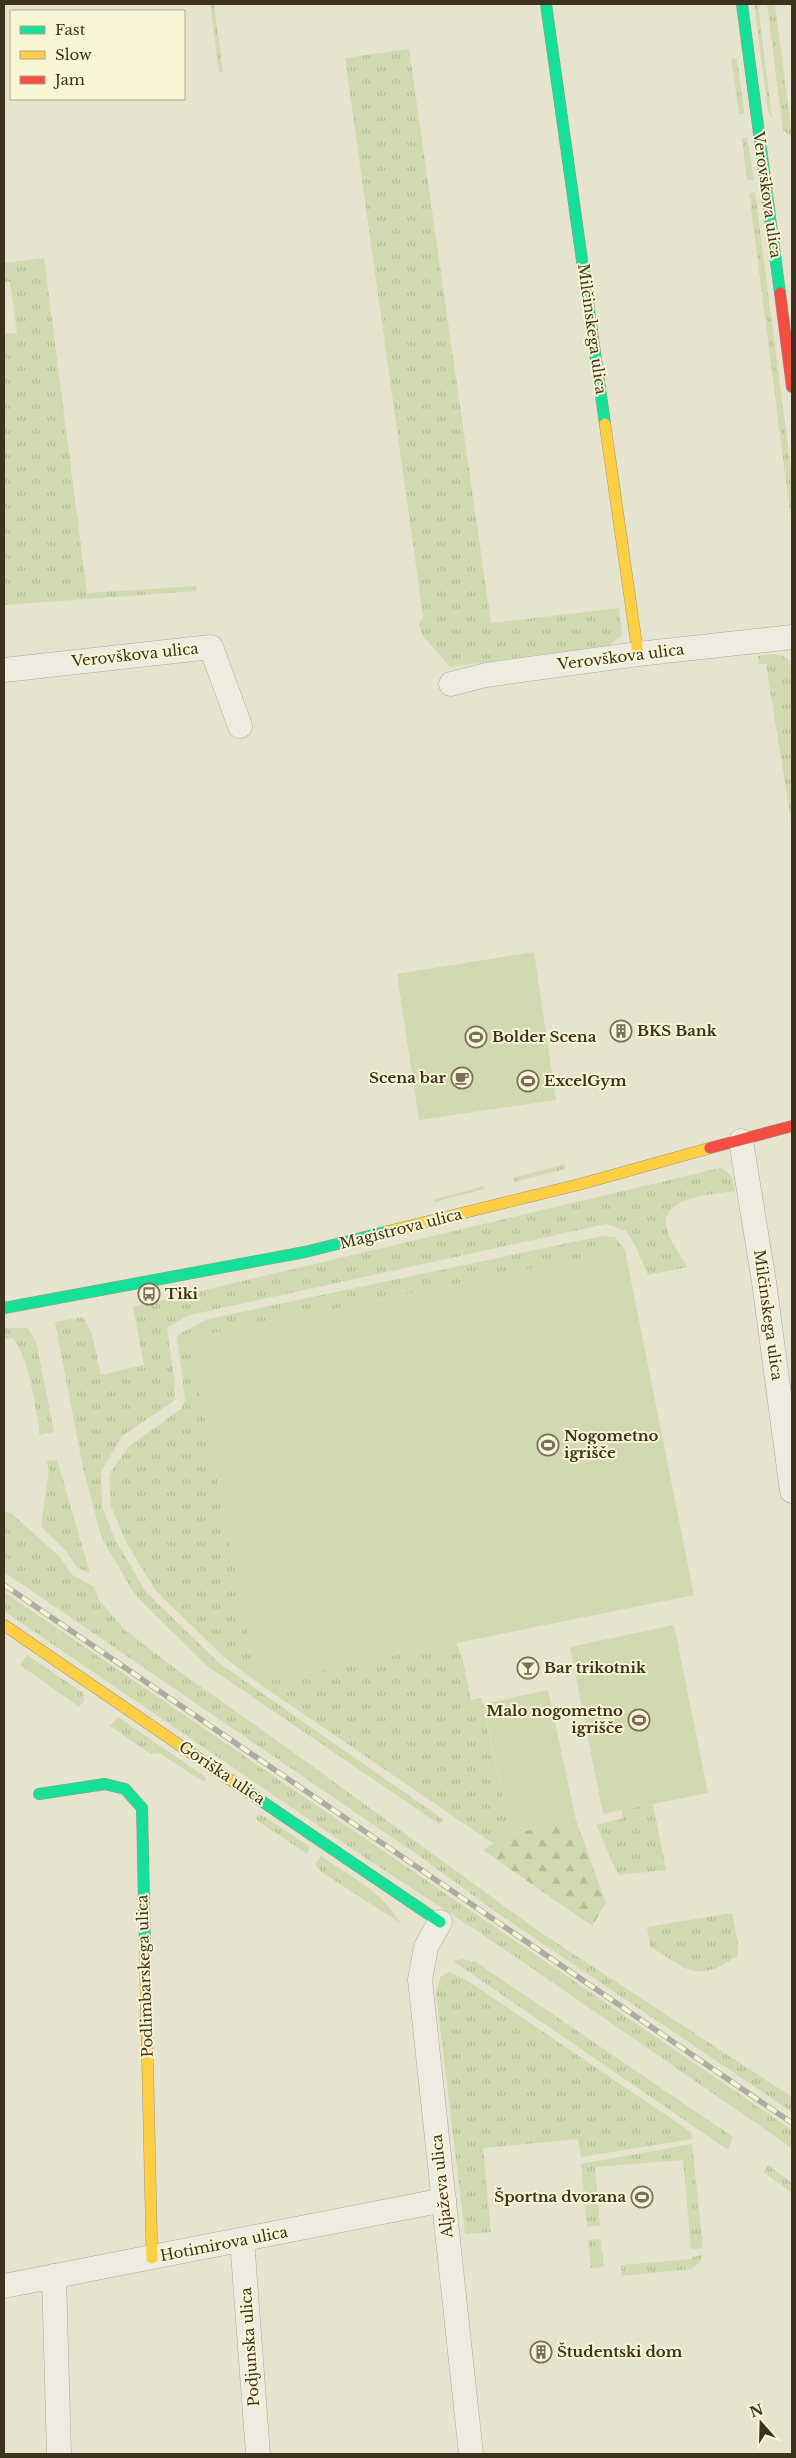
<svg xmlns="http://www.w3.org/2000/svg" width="796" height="2458" viewBox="0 0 796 2458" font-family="'Libre Baskerville',serif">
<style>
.grass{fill:url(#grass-tufts)}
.forest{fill:url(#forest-firs)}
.pitch{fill:#d0d9b0}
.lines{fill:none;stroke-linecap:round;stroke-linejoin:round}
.street-casing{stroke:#aca897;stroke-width:25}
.fast-casing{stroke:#9b9887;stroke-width:12}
.slow-casing{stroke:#9b9887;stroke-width:12}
.jam-casing{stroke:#9b9887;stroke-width:12}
.street{stroke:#eeece0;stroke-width:24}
.fast{stroke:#16e098;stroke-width:11}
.slow{stroke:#ffcf43;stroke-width:11}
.jam{stroke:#f24e42;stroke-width:11}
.rail-casing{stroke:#aeaca1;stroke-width:5.5}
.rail{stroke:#f8f4d4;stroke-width:4;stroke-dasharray:11;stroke-linecap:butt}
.labels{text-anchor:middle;stroke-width:4;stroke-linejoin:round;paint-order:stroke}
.street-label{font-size:15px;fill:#3c321e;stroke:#f8f4d4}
.poi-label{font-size:15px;font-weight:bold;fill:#3c321e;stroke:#f8f4d4;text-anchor:start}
</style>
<defs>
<pattern id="grass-tufts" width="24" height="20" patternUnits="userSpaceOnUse" patternTransform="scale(1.25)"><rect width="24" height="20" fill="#d0d9b0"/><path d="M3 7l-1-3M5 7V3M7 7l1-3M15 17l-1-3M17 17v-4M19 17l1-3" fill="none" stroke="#b4bb97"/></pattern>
<pattern id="forest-firs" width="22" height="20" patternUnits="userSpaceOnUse" patternTransform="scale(1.25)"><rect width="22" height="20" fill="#d0d9b0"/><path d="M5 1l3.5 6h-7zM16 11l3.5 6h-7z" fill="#b4bb97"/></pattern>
</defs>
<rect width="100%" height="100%" fill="#e6e4ce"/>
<!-- grass -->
<g class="grass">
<polygon points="210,4 214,4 223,72 219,73"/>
<polygon points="754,4 758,4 772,118 768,111"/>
<polygon points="767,4 775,4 792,136 783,131"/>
<polygon points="409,49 491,623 619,608 622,635 610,645 450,667 422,635 419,624 423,616 345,58"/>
<polygon points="737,58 744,113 739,114 731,59"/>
<polygon points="747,137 754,180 747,180 742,138"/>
<polygon points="755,192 792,478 792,528 749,193"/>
<polygon points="44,258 87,593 196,586 197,591 4,605 4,334 17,333 10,282 4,282 4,263"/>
<polygon points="773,654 781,655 792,662 792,827 766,664 758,664 758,656"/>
<polygon points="565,1164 565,1169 514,1182 513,1178"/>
<path d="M720,1168C731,1171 734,1181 735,1191C711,1195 650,1196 670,1238C675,1248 682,1258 688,1267L648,1275L635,1245L626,1231L606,1224L190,1315L167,1327L175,1386L174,1401L122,1436L101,1472L102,1507L115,1539L146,1592L219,1663L444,1820L439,1824L207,1666L135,1595L102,1539L83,1468L55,1322L83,1317L91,1331L101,1375L144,1365L133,1307Z"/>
<polygon points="484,1186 485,1189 435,1202 434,1199"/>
<polygon points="602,1236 615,1237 625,1250 189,1338 258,1683 456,1643 463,1660 471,1700 481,1698 511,1834 494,1844 258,1683 226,1659 156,1591 126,1542 111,1506 109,1475 128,1447 181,1409 185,1400 177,1335 208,1319"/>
<path d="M4,1328H28L36,1341L54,1432L40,1435C35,1406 30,1360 13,1338L4,1339Z"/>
<polygon points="57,1460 90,1573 78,1568 65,1550 41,1527 49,1470 46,1461"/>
<polygon points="4,1511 12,1514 60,1557 72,1575 93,1586 99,1600 125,1630 180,1672 286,1747 540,1932 792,2097 792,2112 506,1919 419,1856 4,1572"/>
<polygon points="4,1592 792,2130 792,2148 488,1938 370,1861 4,1611"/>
<polygon points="27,1655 83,1693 84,1701 79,1707 20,1665"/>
<polygon points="118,1717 207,1778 204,1782 159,1753 151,1754 110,1726"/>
<polygon points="653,1804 666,1870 618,1875 596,1825 623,1818 622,1810"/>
<polygon points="259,1813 310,1847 307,1854 255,1819"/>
<path d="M321,1856C350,1876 383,1892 400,1923L320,1871L315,1864Z"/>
<path d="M732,1913L738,1942V1956C694,1984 690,1970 650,1947L647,1927Z"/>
<polygon points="462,1959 476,1962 733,2137 728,2150 453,1961"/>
<polygon points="449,1972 465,1979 691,2132 692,2139 581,2157 578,2139 483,2148 491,2232 465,2234 436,1994 440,1977"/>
<polygon points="692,2144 703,2248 691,2249 683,2160 595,2167 600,2226 587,2227 581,2164"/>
<polygon points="768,2165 792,2183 792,2193 763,2172"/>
<polygon points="601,2239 604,2267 591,2268 588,2240"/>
<polygon points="703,2255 700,2262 692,2269 622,2276 621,2265 692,2259 692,2257"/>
</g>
<!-- forest -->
<polygon class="forest" points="576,1820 606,1903 592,1926 483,1850 511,1834"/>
<!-- pitch -->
<g class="pitch">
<polygon points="534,952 556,1100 419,1120 397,974"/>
<polygon points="625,1250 694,1595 258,1683 189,1338"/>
<polygon points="674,1625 708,1793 603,1814 570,1647"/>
<polygon points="548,1690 576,1820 511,1834 483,1704"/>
</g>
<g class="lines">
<!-- street casing -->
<g class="street-casing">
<g id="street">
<polyline points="4,670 211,647 240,726"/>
<polyline points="451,684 486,675 638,654 792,637"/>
<polyline points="741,1141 764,1282 792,1491"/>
<polyline points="440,1922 426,1947 420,1980 471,2454"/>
<polyline points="242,2240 258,2454"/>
<polyline points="54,2276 59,2454"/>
<polyline points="4,2286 444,2200"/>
</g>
</g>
<!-- fast casing -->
<g class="fast-casing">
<g id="fast">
<polyline points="546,4 605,424"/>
<polyline points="742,4 780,293"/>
<polyline points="4,1308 305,1252 389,1231"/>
<polyline points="232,1781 440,1922"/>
<polyline points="39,1794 105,1784 125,1789 142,1808 145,1950"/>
</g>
</g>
<!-- slow casing -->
<g class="slow-casing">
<g id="slow">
<polyline points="605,424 638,654"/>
<polyline points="389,1231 581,1184 710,1148"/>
<polyline points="4,1625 232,1781"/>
<polyline points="145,1950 152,2258"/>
</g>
</g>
<!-- jam casing -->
<g class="jam-casing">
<g id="jam">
<polyline points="780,293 792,387"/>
<polyline points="710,1148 792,1126"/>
</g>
</g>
<!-- street -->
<use href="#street" class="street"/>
<!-- fast -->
<use href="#fast" class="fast"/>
<!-- slow -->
<use href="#slow" class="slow"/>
<!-- jam -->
<use href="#jam" class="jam"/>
<!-- rail casing -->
<g class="rail-casing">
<polyline id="rail" points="4,1585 792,2123"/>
</g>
<!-- rail -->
<use href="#rail" class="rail"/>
</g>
<!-- icons -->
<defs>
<g id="building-ring" transform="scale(1.125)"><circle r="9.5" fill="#f8f4d4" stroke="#78705c" stroke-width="1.5"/><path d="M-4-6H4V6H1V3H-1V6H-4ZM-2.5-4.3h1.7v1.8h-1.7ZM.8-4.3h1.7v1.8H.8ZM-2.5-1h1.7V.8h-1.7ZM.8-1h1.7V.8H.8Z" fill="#78705c"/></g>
<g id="stadium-ring" transform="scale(1.125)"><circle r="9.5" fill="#f8f4d4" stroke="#78705c" stroke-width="1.5"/><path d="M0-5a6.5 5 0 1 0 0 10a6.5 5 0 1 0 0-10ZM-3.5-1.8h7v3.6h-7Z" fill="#78705c"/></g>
<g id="cafe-ring" transform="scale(1.125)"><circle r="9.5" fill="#f8f4d4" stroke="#78705c" stroke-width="1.5"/><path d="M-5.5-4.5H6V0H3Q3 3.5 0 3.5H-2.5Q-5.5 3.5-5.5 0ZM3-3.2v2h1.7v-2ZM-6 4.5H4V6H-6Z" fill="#78705c"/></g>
<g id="bus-ring" transform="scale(1.125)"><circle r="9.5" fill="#f8f4d4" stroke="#78705c" stroke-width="1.5"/><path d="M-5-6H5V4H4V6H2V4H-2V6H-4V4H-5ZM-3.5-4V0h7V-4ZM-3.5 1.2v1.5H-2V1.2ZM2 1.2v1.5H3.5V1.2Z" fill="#78705c"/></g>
<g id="bar-ring" transform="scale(1.125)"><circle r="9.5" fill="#f8f4d4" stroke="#78705c" stroke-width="1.5"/><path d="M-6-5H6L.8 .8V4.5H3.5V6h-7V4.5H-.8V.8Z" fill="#78705c"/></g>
</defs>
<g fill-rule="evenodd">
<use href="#building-ring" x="621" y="1031"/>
<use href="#stadium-ring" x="476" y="1037"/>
<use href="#cafe-ring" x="462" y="1078"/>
<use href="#stadium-ring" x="528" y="1081"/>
<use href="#bus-ring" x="149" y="1294"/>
<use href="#stadium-ring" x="548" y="1445"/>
<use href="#bar-ring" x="528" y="1668"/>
<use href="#stadium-ring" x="639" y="1720"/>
<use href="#stadium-ring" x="642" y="2197"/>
<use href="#building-ring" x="541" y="2352"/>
</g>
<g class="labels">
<!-- street labels -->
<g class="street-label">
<text transform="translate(767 195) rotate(82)" y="5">Verovškova ulica</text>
<text transform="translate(592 329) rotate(82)" y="5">Milčinskega ulica</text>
<text transform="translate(135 655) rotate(-6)" y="5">Verovškova ulica</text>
<text transform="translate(621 657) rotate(-7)" y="5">Verovškova ulica</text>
<text transform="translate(401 1229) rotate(-14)" y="5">Magistrova ulica</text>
<text transform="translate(768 1315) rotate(82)" y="5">Milčinskega ulica</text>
<text transform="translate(222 1773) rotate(34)" y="5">Goriška ulica</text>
<text transform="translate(145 1976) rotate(-92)" y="5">Podlimbarskega ulica</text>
<text transform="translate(442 2186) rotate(-96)" y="5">Aljaževa ulica</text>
<text transform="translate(224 2244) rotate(-11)" y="5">Hotimirova ulica</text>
<text transform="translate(250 2347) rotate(-94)" y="5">Podjunska ulica</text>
</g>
<!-- poi labels -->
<g class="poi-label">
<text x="637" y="1036">BKS Bank</text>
<text x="492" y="1042">Bolder Scena</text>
<text x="446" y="1083" text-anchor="end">Scena bar</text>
<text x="544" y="1086">ExcelGym</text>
<text x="165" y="1299">Tiki</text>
<text x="564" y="1441">Nogometno<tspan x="564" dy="17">igrišče</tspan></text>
<text x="544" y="1673">Bar trikotnik</text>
<text x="623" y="1716" text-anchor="end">Malo nogometno<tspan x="623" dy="17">igrišče</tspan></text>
<text x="626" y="2202" text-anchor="end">Športna dvorana</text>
<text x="557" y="2357">Študentski dom</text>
</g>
</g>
<!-- border -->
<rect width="796" height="2458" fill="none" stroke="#3c321e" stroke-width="10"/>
<!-- legend -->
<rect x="10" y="10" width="175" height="90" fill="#f8f4d4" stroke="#ada68b"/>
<rect x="20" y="26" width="25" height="8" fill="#16e098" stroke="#ada68b"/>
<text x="55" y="35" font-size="15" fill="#3c321e">Fast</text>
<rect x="20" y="51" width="25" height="8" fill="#ffcf43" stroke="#ada68b"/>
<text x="55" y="60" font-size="15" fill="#3c321e">Slow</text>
<rect x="20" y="76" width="25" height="8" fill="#f24e42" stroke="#ada68b"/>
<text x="55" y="85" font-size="15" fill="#3c321e">Jam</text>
<!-- north arrow -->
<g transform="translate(761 2423) rotate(340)" stroke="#f8f4d4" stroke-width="4" paint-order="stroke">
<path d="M0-4L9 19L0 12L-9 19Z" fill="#3c321e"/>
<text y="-8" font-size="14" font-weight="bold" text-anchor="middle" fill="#3c321e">N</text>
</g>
</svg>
